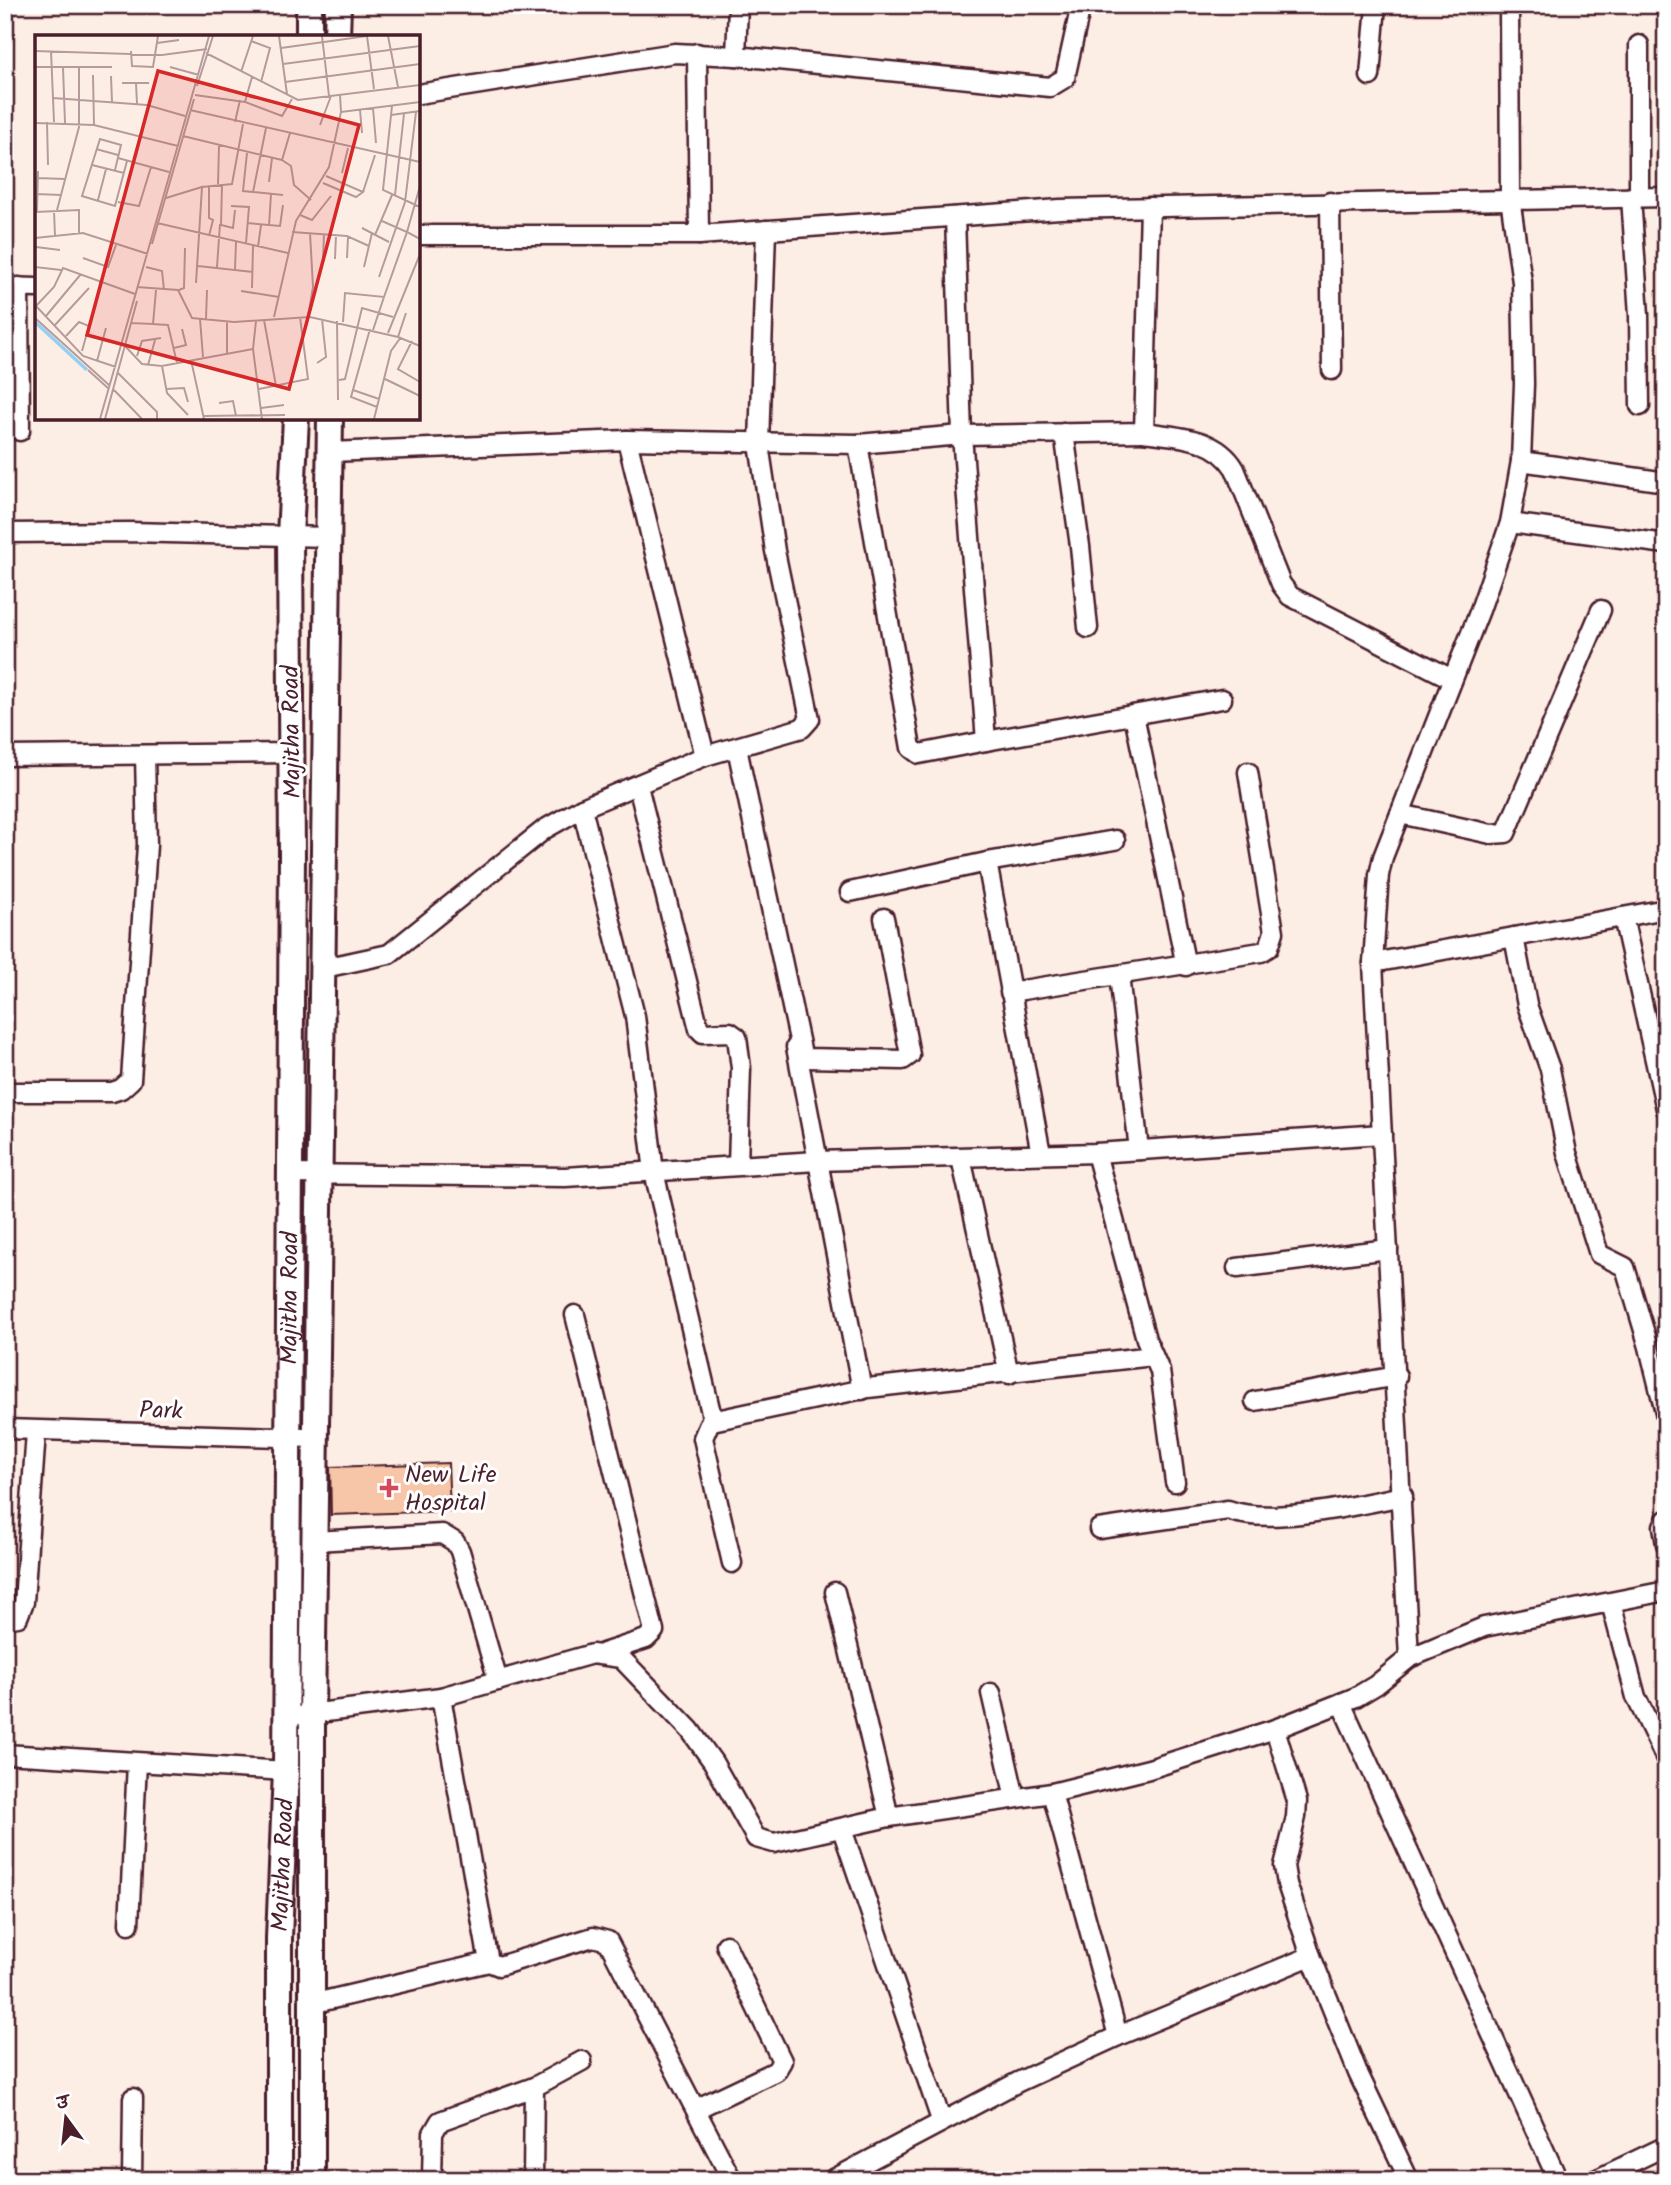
<svg xmlns="http://www.w3.org/2000/svg" width="1671" height="2185" viewBox="0 0 1671 2185" font-family="Kalam,'Playpen Sans Deva',sans-serif">
<style>
.building{fill:#f7c5a7;stroke:#4a1f2b;stroke-width:2}
.lines{fill:none;stroke-linecap:round;stroke-linejoin:round}
.street-casing{stroke:#4a1f2b;stroke-width:23}
.secondary-casing{stroke:#4a1f2b;stroke-width:30}
.street{stroke:#fff;stroke-width:18}
.secondary{stroke:#fff;stroke-width:24}
.poi-dot{fill:#d1495b;stroke:#fff;stroke-width:2.5}
.labels{text-anchor:middle;stroke-width:6;stroke-linejoin:round;paint-order:stroke}
.street-label{font-size:24px;fill:#4a1f2b;stroke:#fff}
.poi-label{font-size:24px;fill:#4a1f2b;stroke:#fff;text-anchor:start}
.inset-river{fill:none;stroke:#95cff4;stroke-width:3.5}
.inset-road{fill:none;stroke:#b59b9b;stroke-width:2}
.view{fill:#d62828;fill-opacity:0.15;stroke:#d62828;stroke-width:3.5}
.inset-edge{fill:none;stroke:#4a1f2b;stroke-width:3.5}
</style>
<rect width="100%" height="100%" fill="#fdeee5"/>
<filter id="ink" filterUnits="userSpaceOnUse"><feTurbulence type="fractalNoise" baseFrequency=".0143" numOctaves="2"/><feDisplacementMap in="SourceGraphic" scale="14" xChannelSelector="R" yChannelSelector="G"/><feConvolveMatrix kernelMatrix="1 2 1 2 8 2 1 2 1" color-interpolation-filters="sRGB"/></filter>
<g filter="url(#ink)">
<!-- building -->
<polygon class="building" points="448,1463 450,1511 331,1515 330,1467"/>
<g class="lines">
<!-- street casing -->
<g class="street-casing">
<g id="street">
<polyline points="738,5 736,56 1050,87 1065,78 1081,5"/>
<polyline points="697,53 699,235"/>
<polyline points="1370,76 1376,5"/>
<polyline points="418,94 675,53 736,56"/>
<polyline points="1631,197 1639,315 1640,406"/>
<polyline points="1639,197 1639,45"/>
<polyline points="1330,202 1332,370"/>
<polyline points="955,217 962,435 986,741 1222,699"/>
<polyline points="418,235 699,235 1060,209 1666,197"/>
<polyline points="5,287 37,288"/>
<polyline points="19,287 20,431"/>
<path d="M1144,432C1178,437 1216,437 1235,469L1281,584L1290,596L1452,679"/>
<polyline points="1064,433 1080,546 1088,628"/>
<polyline points="627,440 705,756"/>
<polyline points="858,444 911,748 919,754 986,741"/>
<polyline points="330,452 627,440 858,444 962,435 1144,432 1150,207"/>
<polyline points="1521,461 1666,482"/>
<polyline points="1510,523 1666,544"/>
<polyline points="5,533 129,532 329,537"/>
<polyline points="1134,715 1186,966"/>
<polyline points="737,748 802,1054 806,1058 903,1060 910,1055 884,918"/>
<polyline points="5,756 293,753"/>
<polyline points="638,786 699,1029 703,1033 730,1032 737,1037 741,1068 738,1165"/>
<polyline points="582,808 705,756 802,728 810,719 775,551 759,444 766,230"/>
<polyline points="1400,814 1491,834 1506,833 1601,610"/>
<polyline points="987,862 1115,840"/>
<polyline points="850,892 987,862 1041,1154"/>
<polyline points="1623,917 1666,1109"/>
<polyline points="1514,937 1527,1005 1550,1069 1567,1153 1599,1254 1625,1267 1649,1347 1666,1416"/>
<polyline points="1373,963 1666,909"/>
<polyline points="324,968 389,954 545,829 582,808 635,1016 654,1172 712,1417 703,1438 732,1563"/>
<polyline points="1119,975 1139,1150"/>
<polyline points="1010,992 1261,952 1269,947 1274,932 1248,772"/>
<polyline points="796,1047 862,1390"/>
<polyline points="5,1092 112,1092 121,1089 131,1080 147,845 145,755"/>
<polyline points="1096,1153 1146,1339 1160,1371 1175,1482"/>
<polyline points="961,1158 1009,1374"/>
<polyline points="289,1174 565,1177 817,1161 1096,1153 1382,1134"/>
<polyline points="1237,1268 1388,1249"/>
<polyline points="575,1315 654,1631 646,1639 603,1653"/>
<polyline points="1255,1401 1397,1376"/>
<polyline points="712,1421 868,1388 1153,1356"/>
<polyline points="5,1429 316,1438"/>
<polyline points="1666,1520 1663,1526 1666,1544"/>
<path d="M1099,1529L1228,1510C1270,1526 1357,1505 1403,1496"/>
<polyline points="314,1541 442,1534 455,1542 460,1551 498,1681"/>
<polyline points="835,1592 889,1817"/>
<polyline points="1611,1603 1636,1697 1666,1759"/>
<polyline points="5,1619 18,1617 24,1602 36,1432"/>
<polyline points="1409,1658 1373,963 1379,875 1383,857 1480,610 1510,523 1521,461 1524,384 1522,282 1510,198 1509,5"/>
<polyline points="991,1693 1015,1798"/>
<polyline points="441,1697 489,1962 499,1966 593,1937 608,1941 732,2180"/>
<polyline points="1341,1703 1558,2180"/>
<polyline points="303,1715 441,1697 592,1654 621,1658 690,1730 713,1762 756,1838 774,1843 889,1817 1052,1793 1149,1769 1275,1729 1356,1697 1376,1685 1409,1658 1484,1627 1666,1591"/>
<polyline points="1275,1729 1297,1801 1296,1817 1284,1866 1287,1884 1311,1956 1358,2073 1409,2180"/>
<polyline points="5,1754 286,1771"/>
<polyline points="1052,1793 1118,2036"/>
<polyline points="842,1829 941,2120"/>
<polyline points="129,1924 137,1763"/>
<polyline points="311,2004 489,1962"/>
<polyline points="696,2109 776,2071 782,2061 726,1945"/>
<polyline points="132,2180 133,2098"/>
<polyline points="432,2180 433,2133 440,2121 534,2087 582,2061"/>
<polyline points="533,2180 534,2087"/>
<polyline points="832,2180 1018,2082 1118,2036 1311,1956"/>
<polyline points="1595,2180 1666,2146"/>
</g>
</g>
<!-- secondary casing -->
<g class="secondary-casing">
<g id="secondary">
<polyline points="309,37 309,5"/>
<polyline points="337,37 338,5"/>
<path id="s1" d="M279,2180V1938L286,1771L292,856L290,536L296,418"/>
<polyline points="312,2180 312,1714 330,418"/>
</g>
</g>
<!-- street -->
<use href="#street" class="street"/>
<!-- secondary -->
<use href="#secondary" class="secondary"/>
</g>
</g>
<!-- markers -->
<path class="poi-dot" d="M385.5 1477.5h7v7h7v7h-7v7h-7v-7h-7v-7h7z"/>
<g class="labels">
<!-- street labels -->
<g class="street-label">
<text transform="translate(291 732) rotate(-91)" y="8">Majitha Road</text>
<text dy="8" stroke="none"><textPath href="#s1" startOffset="882">Majitha Road</textPath></text>
<text transform="translate(161 1410) rotate(1)" y="8">Park</text>
<text dy="8" stroke="none"><textPath href="#s1" startOffset="315">Majitha Road</textPath></text>
</g>
<!-- poi labels -->
<g class="poi-label">
<text x="405" y="1482">New Life<tspan x="405" dy="28">Hospital</tspan></text>
</g>
</g>
<!-- overview -->
<g transform="translate(35 35)">
<rect width="385" height="385" fill="#fdeee5"/>
<path class="inset-river" d="M0,287L52,335"/>
<path class="inset-road" d="M244,1L252,59M287,1L294,61M332,1L339,54M353,1L363,52M216,6L235,13L226,47M122,8L144,5M246,13L332,1M0,16L127,20L172,14M16,16L19,87M96,16L97,31L118,32L123,1M171,18L263,65L385,50M248,29L385,11M0,32H77M28,32L30,88M135,32L164,40M206,37L218,1M58,40L59,90M76,41L77,67M217,42L210,67L247,81L257,64M250,47L385,29M87,48H114M101,48L102,69M162,51L178,1M160,60L210,67M18,63L112,70L150,81M357,71L348,155L385,172M338,73L341,108M155,75L385,127M325,75L327,98M306,77L385,67M356,80L385,76M12,87L13,130M200,87L205,65M0,88L59,90L143,111M285,90L296,61M231,93L218,157L248,160M148,101L247,125L255,98M61,114L83,120M212,118L208,156L218,157M83,123L134,137M247,125L256,131L259,150L276,165M57,130L89,138M80,135L86,110L65,104L47,161L80,171L92,126M307,138L313,113M3,143L30,144M234,147L237,123M288,148L321,162L328,157L291,141M183,149L184,110M187,150L186,190L198,193L200,175M385,151L372,197L385,204M167,152L197,149L208,89M328,157L340,120M2,159L26,160M360,160L369,79M131,163L167,152L161,248M63,165L71,134M83,167L104,171L116,132M196,171L214,172L211,208M22,175L44,92V32M2,176L3,136M19,176L20,201M0,177L44,175V198M265,180L277,185L296,161M122,188L253,218M212,188L245,191L248,170M234,191L236,159M327,193L354,207M257,197L312,201L334,211M340,200L357,160M174,201L178,185L174,183V152M0,203L48,198L113,219M117,209L159,64M1,212L25,215M223,212L226,190M48,223L73,232L81,210M312,223L313,202M300,224L301,200M288,226L289,199M163,231L218,237M0,232L26,235M111,232L127,236L129,255M182,232L185,189M329,232L337,198M200,234L201,207M344,242L370,167L381,77M102,252L143,255L157,283L199,287L275,282L363,302L385,311M217,253L218,211M121,255L118,289L133,290L142,328M144,255L149,253L150,213M206,256L244,262M1,271L19,252L28,233L100,259M1,271L48,321L81,332M11,281L46,239M239,282L261,186L294,132L306,77L305,60M273,282L278,252L275,198M0,283L74,350M165,284L168,322M171,284L172,255M229,285L241,351M192,286V318M221,286L218,314L227,384M302,286L303,365M308,287L310,258L349,262L372,197L347,186M96,288L118,289M20,290L54,253M335,294L316,362L342,372M338,295L349,262M353,298L385,219M31,301L44,287L54,291L47,316M363,302L371,278M377,306L363,334L385,347M90,311L107,329L127,331L218,314M139,313L151,310L147,294M102,321L107,306L126,303M156,325L169,384M62,326L71,293M282,328L291,322L287,284M113,330L120,305M127,331L132,358L153,380M53,335L74,354M82,337L122,377V384M350,344L385,361M304,345L310,344L327,273L358,282M131,354L149,353L153,367M224,354L273,344L265,282M79,355L107,384M318,355L344,364M184,368L198,366L201,381M226,373L249,370M169,381L250,380M65,384L174,1M70,384L102,266M339,384L356,316L366,302"/>
<path class="view" d="M123,36L324,90L254,354L52,300Z"/>
<rect width="385" height="385" class="inset-edge"/>
</g>
<!-- margin -->
<rect width="1671" height="2185" fill="none" stroke="#fff" stroke-width="28"/>
<rect x="14" y="14" width="1643" height="2157" fill="none" stroke="#4a1f2b" stroke-width="2.5" filter="url(#ink)"/>
<!-- north arrow -->
<g transform="translate(66 2118) rotate(345)" stroke="#ffffff" stroke-width="5" paint-order="stroke">
<path d="M0-5L12 26L0 18L-12 26Z" fill="#4a1f2b"/>
<text y="-10" font-size="19" font-weight="bold" text-anchor="middle" fill="#4a1f2b">उ</text>
</g>
</svg>
